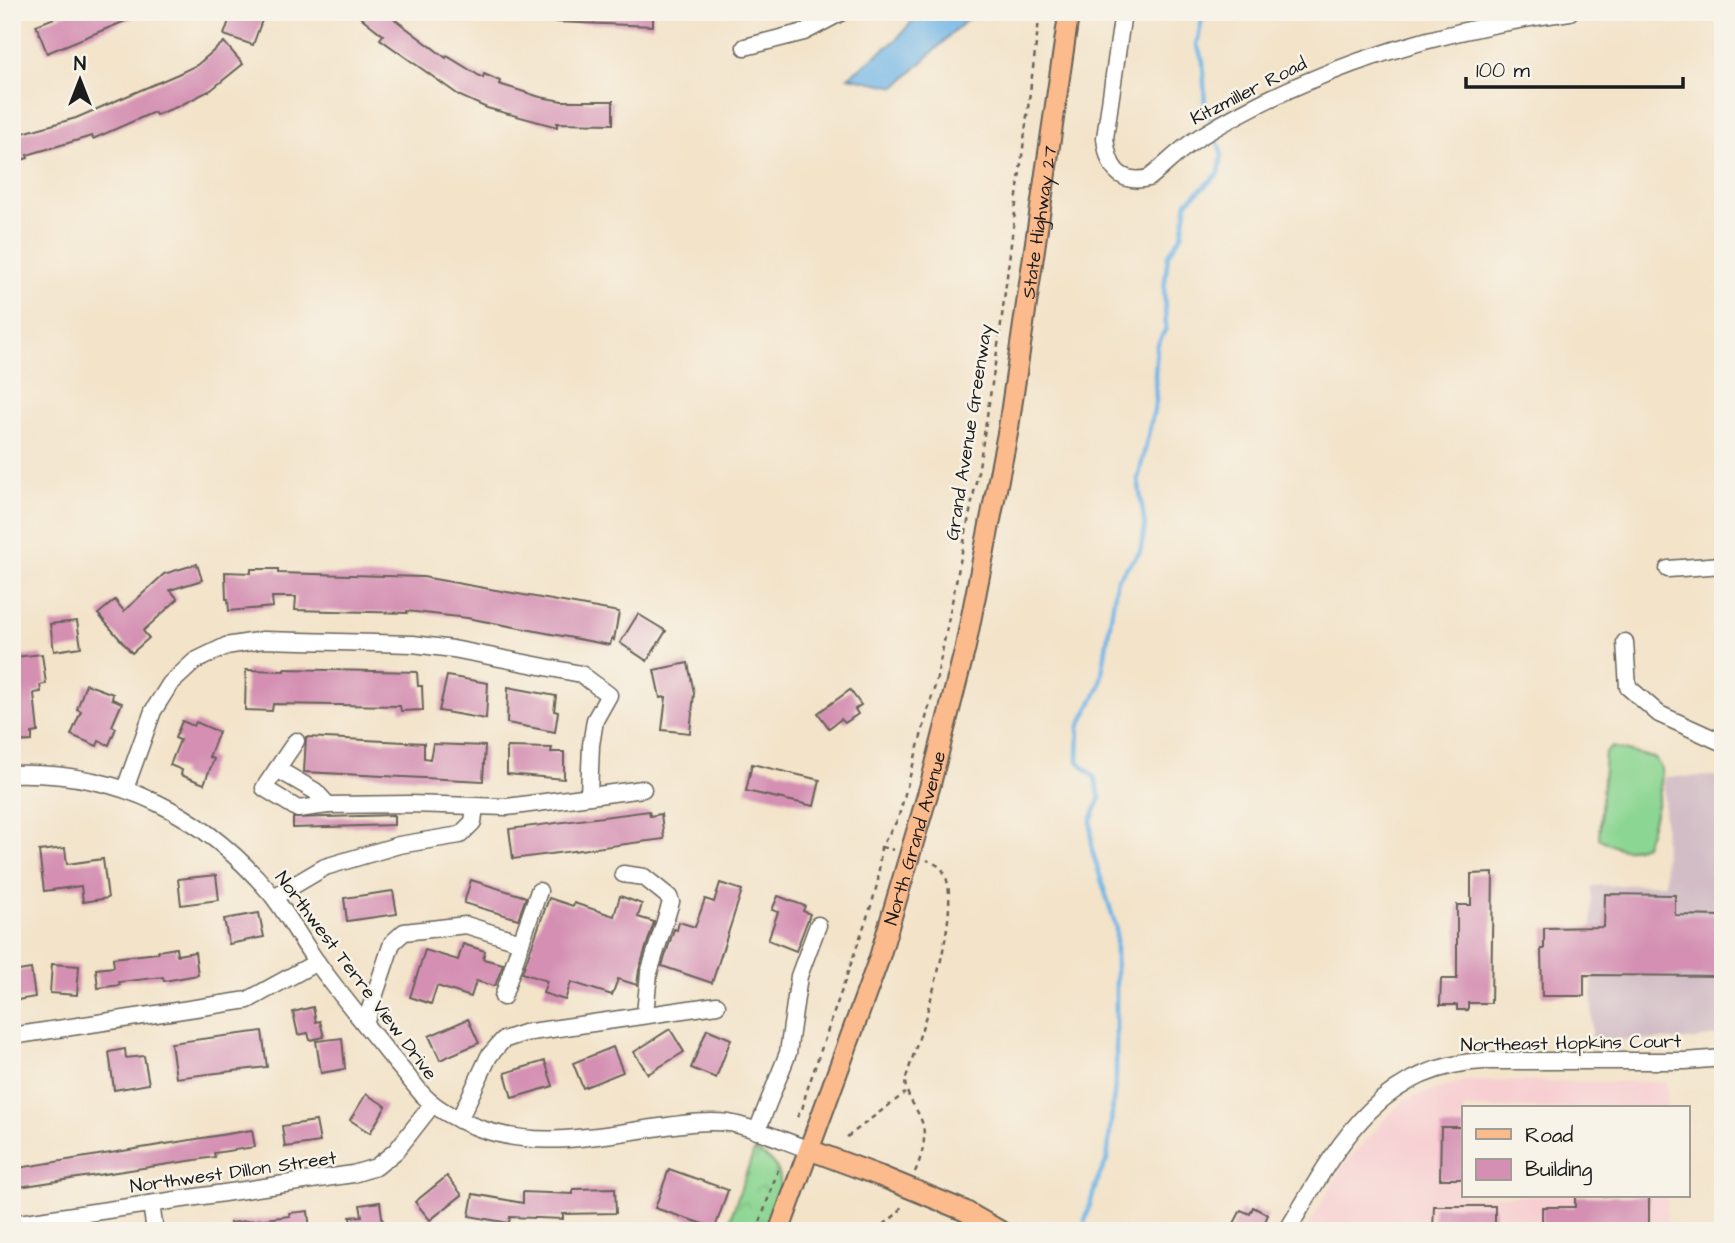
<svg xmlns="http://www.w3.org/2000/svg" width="1735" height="1243" viewBox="0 0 1735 1243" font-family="'Architects Daughter',sans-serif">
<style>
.built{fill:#f7cfd2}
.industrial{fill:#d2bdc6}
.park{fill:url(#park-crowns);stroke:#547958;stroke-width:2}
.pitch{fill:#8cd693;stroke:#547958;stroke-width:2}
.water{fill:#6fb5e6;stroke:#466881;stroke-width:2}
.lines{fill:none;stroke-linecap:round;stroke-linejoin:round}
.stream{stroke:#6fb5e6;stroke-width:4.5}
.building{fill:#d48fb2}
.minor-casing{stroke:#676259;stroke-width:19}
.major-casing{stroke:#676259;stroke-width:23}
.path{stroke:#676259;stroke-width:2.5;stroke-dasharray:5 5;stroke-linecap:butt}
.minor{stroke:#fff;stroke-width:16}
.major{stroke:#fbbb8d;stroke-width:19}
.major-bridge-casing{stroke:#676259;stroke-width:23;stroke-linecap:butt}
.major-bridge{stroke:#fbbb8d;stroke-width:19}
.labels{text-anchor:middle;stroke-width:5;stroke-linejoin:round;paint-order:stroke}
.street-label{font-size:19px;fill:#1c1c1c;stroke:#f7f3e8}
</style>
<defs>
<pattern id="park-crowns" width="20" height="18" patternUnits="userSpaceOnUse" patternTransform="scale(1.75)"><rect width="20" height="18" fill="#8cd693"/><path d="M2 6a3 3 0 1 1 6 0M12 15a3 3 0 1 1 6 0" fill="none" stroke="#78b77e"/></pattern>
</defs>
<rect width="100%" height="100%" fill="#f7f3e8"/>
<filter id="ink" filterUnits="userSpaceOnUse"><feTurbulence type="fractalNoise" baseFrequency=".0143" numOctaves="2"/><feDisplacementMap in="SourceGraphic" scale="14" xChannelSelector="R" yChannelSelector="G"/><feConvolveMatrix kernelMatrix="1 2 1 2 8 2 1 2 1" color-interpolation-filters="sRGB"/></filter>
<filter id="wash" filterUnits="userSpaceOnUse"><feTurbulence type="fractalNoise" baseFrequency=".00686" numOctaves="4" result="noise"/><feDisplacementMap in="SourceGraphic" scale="28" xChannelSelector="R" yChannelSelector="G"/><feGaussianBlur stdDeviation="1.57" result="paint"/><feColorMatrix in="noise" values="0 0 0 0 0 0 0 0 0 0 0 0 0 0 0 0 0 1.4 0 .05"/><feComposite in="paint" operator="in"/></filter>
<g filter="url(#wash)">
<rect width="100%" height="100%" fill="#f3e3c9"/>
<!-- built -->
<polygon class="built" points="1463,1081 1667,1082 1667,1108 1464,1108 1464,1196 1667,1196 1667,1231 1306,1231 1343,1165 1403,1100"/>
<!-- industrial -->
<polygon class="industrial" points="1723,776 1723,1034 1694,1040 1592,1040 1592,886 1665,884 1664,777"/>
<!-- park -->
<path class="park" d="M754,1151C797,1168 777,1200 764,1231H726Z"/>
<!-- pitch -->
<path class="pitch" d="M1612,747L1655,758C1656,760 1660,766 1661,768C1664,783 1652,829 1645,845C1627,853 1616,849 1599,838L1605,753Z"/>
<!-- water -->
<polygon class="water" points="920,12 975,12 896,87 848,77 896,40"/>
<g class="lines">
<!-- stream -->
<g class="stream">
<polyline points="1205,12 1202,18 1197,45 1203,61 1205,105 1210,118"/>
<polyline points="1085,1221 1097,1181 1107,1160 1116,1075 1116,927 1092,850 1091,821 1100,798 1095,778 1078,761 1079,727 1100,686 1117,579 1140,552 1145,527 1138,479 1156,401 1155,374 1157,346 1166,328 1164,290 1168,255 1182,235 1187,202 1219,173 1222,156 1218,142"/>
</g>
</g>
<g id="blocks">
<!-- building -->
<g class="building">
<polygon points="70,12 145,12 145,13 47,53 36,25"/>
<polygon points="232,12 239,12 262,20 253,45 224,35"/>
<polygon points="354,12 385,12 446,58 447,56 483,78 484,74 500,81 499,84 540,97 562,101 613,101 613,124 557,123 557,127 487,108 460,96 401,54 380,39 383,35"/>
<polygon points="557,12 653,12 653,26 556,22"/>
<polygon points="224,42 243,64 211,90 179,106 156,115 154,112 93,139 92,136 27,155 28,158 12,163 12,136 76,118 178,74 197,65"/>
<polygon points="197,564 202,580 170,590 178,599 143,631 149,638 132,653 98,614 115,600 124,611 164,574"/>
<polygon points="251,569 278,569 278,573 423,577 619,612 614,640 612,638 610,645 467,618 407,611 407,613 295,610 296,597 272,597 273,607 229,611 228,599 226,599 225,572 251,573"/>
<polygon points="638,614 666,631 647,661 620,643"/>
<polygon points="77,621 81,647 54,651 50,624"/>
<polygon points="42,654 46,684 40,685 41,692 34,693 38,732 32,733 32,741 12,742 12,700 17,700 14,678 17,678 16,657"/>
<polygon points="688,663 694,693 690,733 662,730 666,697 660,698 654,670"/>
<polygon points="284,669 417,672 418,686 422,686 423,710 401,711 400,706 273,704 272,711 245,710 246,670 284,671"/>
<polygon points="447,676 488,683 486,719 439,711"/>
<polygon points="86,684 113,694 112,699 122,703 112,726 116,728 109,745 99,741 97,746 71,735 81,711 77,709"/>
<polygon points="508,687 556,696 554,711 558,712 555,732 507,723"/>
<polygon points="850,690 861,705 855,709 858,714 845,723 841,719 829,728 818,713"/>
<polygon points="182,721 194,726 196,722 219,732 209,757 214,759 204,784 181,775 182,770 170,765 180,740 175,738"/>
<polygon points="306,737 424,743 424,758 430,759 433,744 485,746 483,781 304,772"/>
<polygon points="507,747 552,748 551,752 564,752 564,779 507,774"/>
<polygon points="752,764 820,780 814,806 746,791"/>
<polygon points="649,811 650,816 661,814 664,839 513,859 509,829"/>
<polygon points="394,815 394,825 293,828 293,818"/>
<polygon points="65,848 67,864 103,859 108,898 83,902 81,886 44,891 39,851"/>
<polygon points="1493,873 1491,1003 1468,1003 1468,1010 1457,1010 1457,1005 1440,1005 1441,979 1457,979 1457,905 1471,905 1471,874"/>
<polygon points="216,875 219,900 181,905 178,879"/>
<polygon points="471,880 526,897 518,919 464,903"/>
<polygon points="720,883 742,890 712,983 662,966 674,929 677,930 679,922 695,927 705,899 714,902"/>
<polygon points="393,891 397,914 347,921 344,898"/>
<polygon points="1605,894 1675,895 1675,915 1723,916 1723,976 1584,975 1584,996 1542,996 1541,949 1544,949 1544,928 1604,927"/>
<polygon points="620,896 642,904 638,917 654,922 639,970 637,985 618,979 612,995 571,982 565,1000 543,993 547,981 522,973 549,898 573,906 574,903 614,916"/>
<polygon points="778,896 805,906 803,911 810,914 796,951 768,940 778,912 772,910"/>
<polygon points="259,913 264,937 229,944 224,919"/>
<polygon points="463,944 485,951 483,959 503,964 495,986 476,981 471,997 437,986 431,1004 410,997 425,950 458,960"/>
<polygon points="176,948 177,955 195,952 198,975 164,981 163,977 119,982 120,985 98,988 96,969 114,967 113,958 158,953 158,951"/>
<polygon points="52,964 79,966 77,995 50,993"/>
<polygon points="31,969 35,997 12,1001 12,972"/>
<polygon points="313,1007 316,1022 320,1021 324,1037 310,1040 308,1033 298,1035 293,1012"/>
<polygon points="468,1019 479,1043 440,1060 429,1036"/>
<polygon points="670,1029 684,1052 648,1074 634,1052"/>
<polygon points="707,1029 731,1039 716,1078 691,1068"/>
<polygon points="262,1031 267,1067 176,1078 171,1043"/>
<polygon points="342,1038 345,1069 321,1073 316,1041"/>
<polygon points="613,1047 623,1072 583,1088 573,1063"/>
<polygon points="125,1049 126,1058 144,1056 149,1084 114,1090 109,1052"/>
<polygon points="545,1061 553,1086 512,1098 505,1073"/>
<polygon points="366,1094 386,1106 370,1133 350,1120"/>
<polygon points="316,1121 320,1142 285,1147 282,1126"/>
<polygon points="1441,1127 1464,1127 1464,1179 1440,1179"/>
<polygon points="252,1130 255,1147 214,1153 215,1157 12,1188 12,1169"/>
<polygon points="669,1169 728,1190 715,1228 655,1208"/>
<polygon points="447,1176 462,1195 430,1220 415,1202"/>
<polygon points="615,1188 616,1213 563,1214 563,1219 510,1217 509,1223 469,1216 473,1194 523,1203 523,1192 573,1194 573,1189"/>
<polygon points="1575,1196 1649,1196 1649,1231 1542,1231 1542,1207 1575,1207"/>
<polygon points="380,1202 384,1231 352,1231 350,1217 362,1216 360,1205"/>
<polygon points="1434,1206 1495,1206 1495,1231 1433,1231"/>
<polygon points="1253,1207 1268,1215 1261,1231 1230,1231 1241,1210 1250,1214"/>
<polygon points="308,1211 310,1231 231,1231 230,1223 290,1216 289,1213"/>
</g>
</g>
</g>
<g filter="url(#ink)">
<use href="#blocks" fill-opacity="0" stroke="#676259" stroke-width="2"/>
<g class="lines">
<!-- minor casing -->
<g class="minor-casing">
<g id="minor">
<path d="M1123,12L1105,138C1108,165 1117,185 1149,178C1167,164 1183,146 1203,135C1314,67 1441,29 1570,12"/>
<polyline points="745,47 804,32 842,12"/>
<polyline points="1668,569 1722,565"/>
<polyline points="1625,642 1628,687 1659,714 1723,743"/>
<polyline points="296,741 264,788 298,809 328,805 410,804 507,807 643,789"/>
<polyline points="277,769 315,791 328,805"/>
<path d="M12,774C120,771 203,813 272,895C288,915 301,940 316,961C349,1007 386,1050 422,1094C436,1109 453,1117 471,1125C533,1151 596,1136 660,1127C682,1124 706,1120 729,1123C756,1128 784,1141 810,1150"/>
<polyline points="125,789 153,711 170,684 195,661 226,646 263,640 413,644 453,649 581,674 609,695 595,720 591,745 589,795"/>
<polyline points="623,874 644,877 669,897 671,902 649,973 645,1014"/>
<polyline points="274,897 325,867 399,845 460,835 473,822 475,807"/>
<polyline points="521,942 539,891"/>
<polyline points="365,1024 392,943 404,932 466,925 521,942 503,997"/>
<polyline points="12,1036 248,1000 317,962"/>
<polyline points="459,1120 489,1056 503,1040 524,1033 717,1005"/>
<polyline points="757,1131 788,1053 799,976 818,925"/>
<polyline points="151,1204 155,1231"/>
<polyline points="12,1224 353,1174 376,1167 396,1151 432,1105"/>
<path d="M1287,1231C1336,1149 1376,1066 1484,1061H1685L1723,1058"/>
</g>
</g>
<!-- major casing -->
<g class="major-casing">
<g id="major">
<polyline points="810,1150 880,1176"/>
<polyline points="965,1211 1000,1231"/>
<path id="s1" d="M779,1231L879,959L930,786L965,649L1008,431L1069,12"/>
</g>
</g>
<!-- path -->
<g class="path">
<polyline points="881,847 894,850"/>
<polyline points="797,1117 802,1110 806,1093 872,903 878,881 881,847 898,819 936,682 979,467 1000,332 1040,12"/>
<polyline points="847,1137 905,1093"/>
<path d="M915,1172C922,1156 927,1139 922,1122C917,1107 906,1098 905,1081C917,1042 969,901 941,868C938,865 931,862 927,860"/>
<polyline points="757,1231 779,1167"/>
<polyline points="876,1231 899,1212 902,1204"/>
</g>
<!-- minor -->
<use href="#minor" class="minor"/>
<!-- major -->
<use href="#major" class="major"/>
<!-- major-bridge casing -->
<g class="major-bridge-casing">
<polyline id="major-bridge" points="880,1176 965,1211"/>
</g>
<!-- major-bridge -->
<use href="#major-bridge" class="major-bridge"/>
</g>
</g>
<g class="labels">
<!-- street labels -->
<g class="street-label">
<text transform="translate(1248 90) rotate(-27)" y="7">Kitzmiller Road</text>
<text dy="7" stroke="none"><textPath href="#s1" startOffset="1045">State Highway 27</textPath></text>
<text transform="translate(968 432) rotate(-81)" y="7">Grand Avenue Greenway</text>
<text dy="7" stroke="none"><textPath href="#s1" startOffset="416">North Grand Avenue</textPath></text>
<text transform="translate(357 975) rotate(53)" y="7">Northwest Terre View Drive</text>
<text transform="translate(1571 1042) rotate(-1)" y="7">Northeast Hopkins Court</text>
<text transform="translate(233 1171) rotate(-8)" y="7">Northwest Dillon Street</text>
</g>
</g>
<!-- margin -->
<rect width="1735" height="1243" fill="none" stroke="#f7f3e8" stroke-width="42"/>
<!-- legend -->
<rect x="1462" y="1106" width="228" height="91" fill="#f7f3e8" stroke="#9f9d96" stroke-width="2"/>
<rect x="1476" y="1129" width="35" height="10" fill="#fbbb8d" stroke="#9f9d96" stroke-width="2"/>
<text x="1525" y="1142" font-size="21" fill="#1c1c1c">Road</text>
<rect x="1476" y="1159" width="35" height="21" fill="#d48fb2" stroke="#9f9d96" stroke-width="2"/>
<text x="1525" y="1176" font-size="21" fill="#1c1c1c">Building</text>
<!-- north arrow -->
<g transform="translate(80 80)" stroke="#f7f3e8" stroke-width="5" paint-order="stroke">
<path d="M0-5L12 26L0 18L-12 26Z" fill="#1c1c1c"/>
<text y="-10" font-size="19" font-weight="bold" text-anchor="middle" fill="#1c1c1c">N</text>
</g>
<!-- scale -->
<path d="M1466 77v10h217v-10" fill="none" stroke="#1c1c1c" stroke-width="3.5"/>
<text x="1476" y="77" font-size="21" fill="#1c1c1c" stroke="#f7f3e8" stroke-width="5" paint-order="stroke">100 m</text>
</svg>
